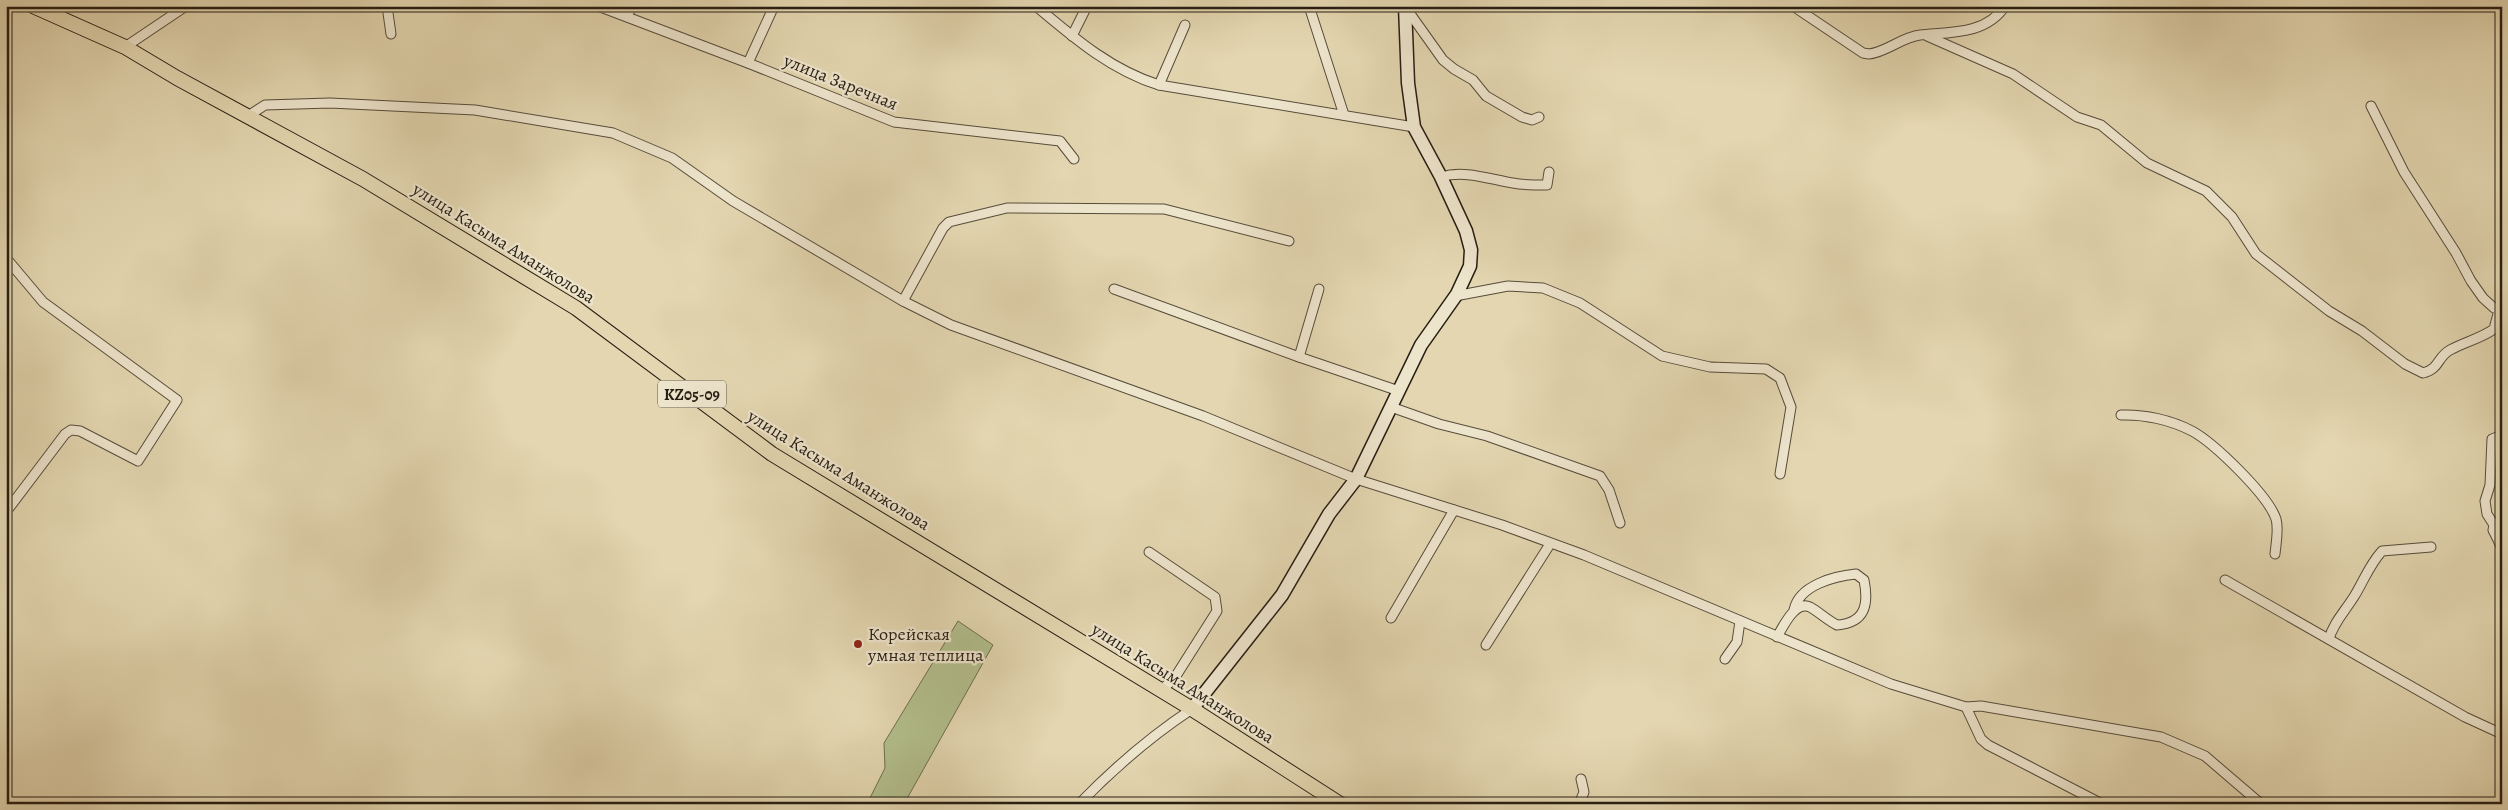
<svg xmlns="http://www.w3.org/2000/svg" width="2508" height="810" viewBox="0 0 2508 810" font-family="Alegreya,serif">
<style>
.green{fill:#b2be8c;stroke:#6c6e50}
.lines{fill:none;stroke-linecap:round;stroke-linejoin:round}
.street-casing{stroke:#564c3a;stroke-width:11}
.secondary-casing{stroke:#271e13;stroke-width:15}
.primary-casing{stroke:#271e13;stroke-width:16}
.street{stroke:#ede4cc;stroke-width:9}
.secondary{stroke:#ede4cc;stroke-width:12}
.primary{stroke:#e3d6b0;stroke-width:14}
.poi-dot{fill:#8f2418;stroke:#ede4cc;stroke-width:2}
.labels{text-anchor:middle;stroke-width:4.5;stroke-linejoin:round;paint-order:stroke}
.shield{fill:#ede4cc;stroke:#62594a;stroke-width:1}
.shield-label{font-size:16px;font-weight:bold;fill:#271e13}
.street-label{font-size:18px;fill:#271e13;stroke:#ede4cc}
.poi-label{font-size:18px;fill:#271e13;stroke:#ede4cc;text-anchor:start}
</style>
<rect width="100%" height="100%" fill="#e3d6b0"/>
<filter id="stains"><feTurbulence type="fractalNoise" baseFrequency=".004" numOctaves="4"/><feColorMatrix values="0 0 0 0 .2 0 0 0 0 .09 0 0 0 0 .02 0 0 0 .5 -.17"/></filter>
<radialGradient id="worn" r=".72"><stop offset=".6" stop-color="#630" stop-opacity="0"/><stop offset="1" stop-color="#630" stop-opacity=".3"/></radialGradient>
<!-- green -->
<polygon class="green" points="958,621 993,645 904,804 867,804 885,768 884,743"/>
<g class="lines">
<!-- street casing -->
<g class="street-casing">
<g id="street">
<polyline points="387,6 391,34"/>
<polyline points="598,6 748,63 894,122 1060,141 1074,159"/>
<path d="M1036,6C1074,38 1111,70 1159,85L1414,127"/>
<polyline points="1309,6 1344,115"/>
<path d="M1793,6L1863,53L1869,54C1887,52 1902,37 1920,35C1949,32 1986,35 2005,6"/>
<polyline points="1406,8 1443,60 1454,69 1473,80 1486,96 1522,117 1532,120 1539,117"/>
<polyline points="627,16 632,6"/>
<polyline points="1072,36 1087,6"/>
<path d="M1927,36L2013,74L2077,117L2101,125L2147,163L2206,191L2232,217L2256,254L2329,311L2362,331L2405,364L2423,373C2440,369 2437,357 2450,350C2464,342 2480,339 2494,329L2498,314"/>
<polyline points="125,47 186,6"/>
<polyline points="748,63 774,6"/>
<polyline points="1159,85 1185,25"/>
<polyline points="2371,106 2404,172 2456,253 2471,281 2483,298 2494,308"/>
<polyline points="248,116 265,105 330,103 475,110 613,133 672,158 733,201 903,301 951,325 1203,416 1356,479 1502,525 1584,555 1891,684 1966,707 1981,706 2161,737 2205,756 2261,804"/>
<path d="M1441,177C1467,169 1493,181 1519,184C1528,185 1538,185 1547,185L1549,172"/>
<polyline points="6,258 43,302 177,400 138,461 80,431 71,430 65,434 6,512"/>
<polyline points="1114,289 1299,357 1399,391"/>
<polyline points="1455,296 1508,286 1543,288 1580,303 1662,356 1710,367 1766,369 1780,378 1791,407 1780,474"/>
<polyline points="903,301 943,228 949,222 1007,208 1164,209 1289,241"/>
<polyline points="1299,357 1319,289"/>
<polyline points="1391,407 1439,424 1487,436 1600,476 1609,490 1620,523"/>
<path d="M2121,415C2144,414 2171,420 2192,431C2214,443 2268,495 2276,519C2279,529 2276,543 2275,554"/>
<polyline points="2494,525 2487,514 2485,501 2490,485 2492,439 2502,435"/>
<polyline points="2502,527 2494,525 2493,530 2502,548"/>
<polyline points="1149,552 1215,597 1217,611 1174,679 1161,690"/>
<polyline points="2225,580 2465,717 2502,734"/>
<polyline points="1391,618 1454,510"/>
<path d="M1777,637C1783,627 1795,600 1810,607C1819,612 1827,620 1837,625C1865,623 1869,605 1864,580L1856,574C1835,576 1799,585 1794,610"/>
<path d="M2329,639C2333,623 2346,610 2355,595C2364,580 2370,564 2382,551L2431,547"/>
<polyline points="1486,645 1550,544"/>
<polyline points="1725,659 1737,642 1740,621"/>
<polyline points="1966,707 1981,739 1988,745 2102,804"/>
<path d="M1079,804C1114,768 1151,736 1192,709"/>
<polyline points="1579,804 1584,792 1581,779"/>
</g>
</g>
<!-- secondary casing -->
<g class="secondary-casing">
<polyline id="secondary" points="1192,709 1282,595 1329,514 1356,479 1421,345 1457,294 1470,266 1471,250 1466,231 1441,177 1414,127 1408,83 1405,6"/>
</g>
<!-- primary casing -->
<g class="primary-casing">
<polyline id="primary" points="33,6 125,47 177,78 363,179 576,308 772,454 1192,709 1340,804"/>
</g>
<!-- street -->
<use href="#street" class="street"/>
<!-- secondary -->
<use href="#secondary" class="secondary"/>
<!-- primary -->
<use href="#primary" class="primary"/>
</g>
<!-- markers -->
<circle class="poi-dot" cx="858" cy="644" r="5"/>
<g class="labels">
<!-- shield labels -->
<rect class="shield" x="658" y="380.5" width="68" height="27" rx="4"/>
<g class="shield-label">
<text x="692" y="400">KZ05-09</text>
</g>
<!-- street labels -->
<g class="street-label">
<text transform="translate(841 82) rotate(22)" y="6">улица Заречная</text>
<text transform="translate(504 243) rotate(32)" y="6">улица Касыма Аманжолова</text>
<text transform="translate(839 470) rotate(32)" y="6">улица Касыма Аманжолова</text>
<text transform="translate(1183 683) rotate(32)" y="6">улица Касыма Аманжолова</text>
</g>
<!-- poi labels -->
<g class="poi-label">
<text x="868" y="640">Корейская<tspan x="868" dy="21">умная теплица</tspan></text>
</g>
</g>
<!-- margin -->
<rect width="2508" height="810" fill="none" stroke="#e3d6b0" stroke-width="25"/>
<rect x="8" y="8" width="2493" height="795" fill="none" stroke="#271e13" stroke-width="2.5"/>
<rect x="12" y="12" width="2483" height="785" fill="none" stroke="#271e13"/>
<rect width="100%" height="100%" filter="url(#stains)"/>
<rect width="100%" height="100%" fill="url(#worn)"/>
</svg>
